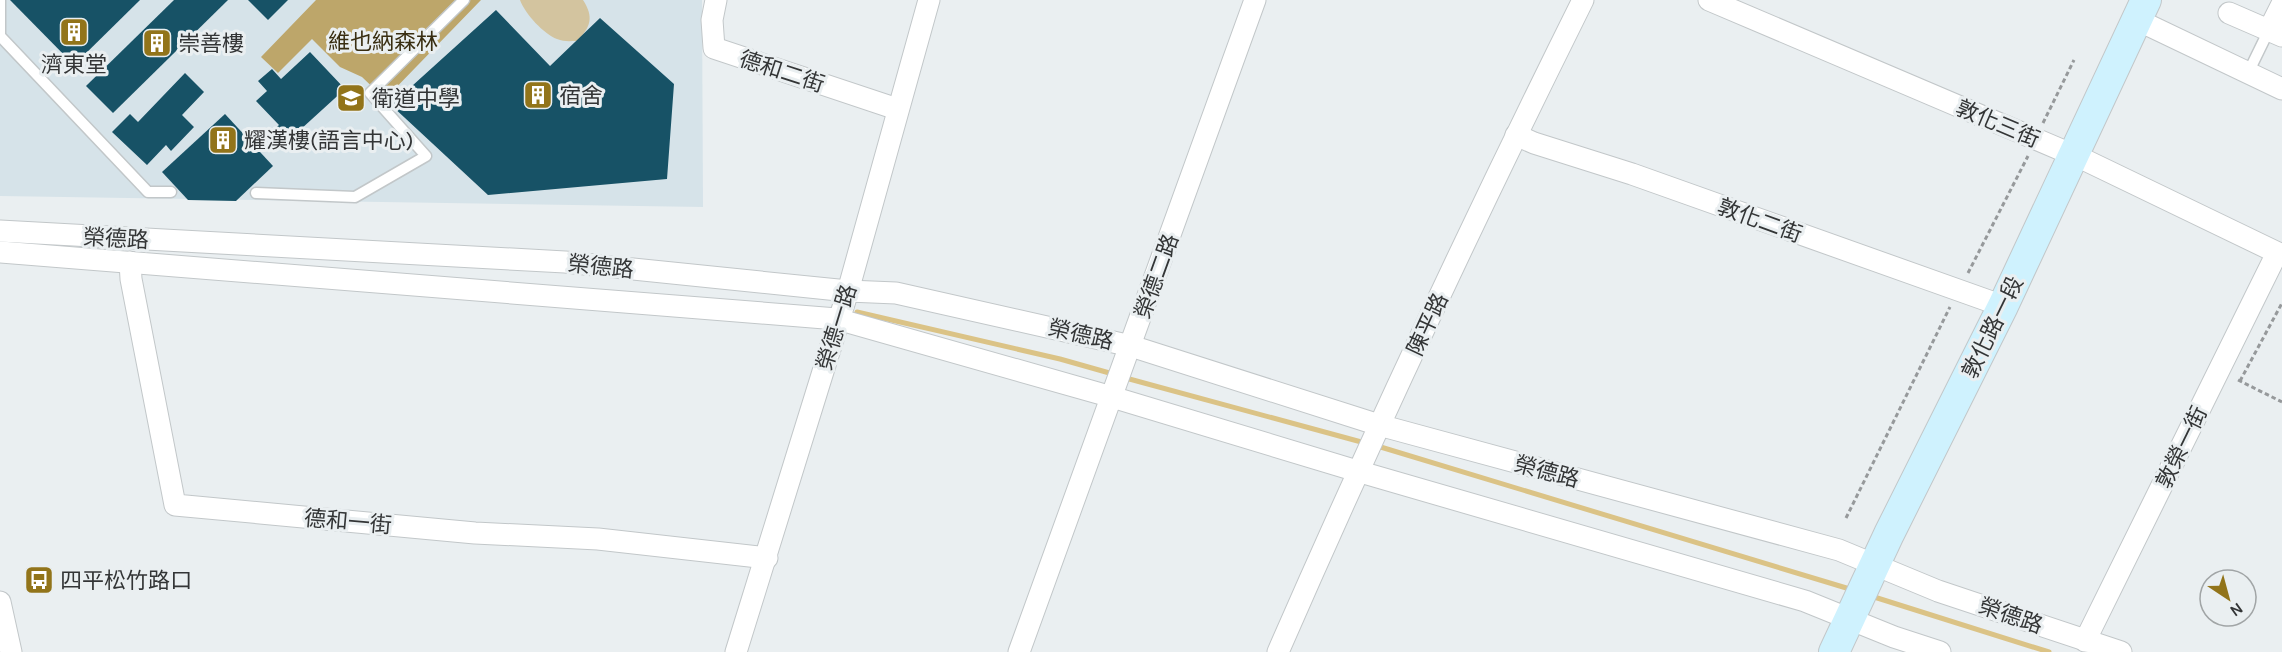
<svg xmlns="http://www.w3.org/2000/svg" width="2282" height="652" viewBox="0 0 2282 652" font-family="Karla,'Noto Sans TC',sans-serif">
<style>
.built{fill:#d6e3e9}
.green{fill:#d3c49f}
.forest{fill:#bda66a}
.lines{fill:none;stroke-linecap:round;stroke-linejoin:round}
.stream{stroke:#dbc386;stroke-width:5}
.building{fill:#175266}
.lane-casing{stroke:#c2c7c9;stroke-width:13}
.street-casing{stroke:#c2c7c9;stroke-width:23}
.secondary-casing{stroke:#c2c7c9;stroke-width:32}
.path{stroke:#96999b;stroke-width:3;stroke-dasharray:4.5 3;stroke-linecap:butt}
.lane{stroke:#fff;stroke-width:10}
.street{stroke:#fff;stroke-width:21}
.secondary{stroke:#cff2fe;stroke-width:30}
.labels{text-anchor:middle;stroke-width:6;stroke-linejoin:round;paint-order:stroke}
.park-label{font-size:22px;fill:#382d11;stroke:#eaeff1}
.poi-label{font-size:22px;fill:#333536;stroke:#eaeff1;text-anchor:start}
.street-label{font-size:22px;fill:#333536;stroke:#eaeff1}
</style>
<rect width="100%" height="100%" fill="#eaeff1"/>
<!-- built -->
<polygon class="built" points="0,0 702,0 703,207 0,196"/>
<!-- green -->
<path class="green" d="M520,0H583C594,17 591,27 577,41C570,41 564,42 557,39C544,34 525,14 520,0Z"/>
<!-- forest -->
<polygon class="forest" points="316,0 481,0 385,99 362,77 340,67 312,39 278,73 261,57"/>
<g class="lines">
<!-- stream -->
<g class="stream">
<polyline points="857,312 1060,359 1113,374"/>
<polyline points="1122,377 1365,443"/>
<polyline points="1374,445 1853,590"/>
<polyline points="1871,596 2049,652"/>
</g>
</g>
<!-- building -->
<g class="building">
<polygon points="10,0 140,0 74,65"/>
<polygon points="174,0 228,0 113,113 86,86"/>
<polygon points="248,0 288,0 268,20"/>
<polygon points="496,10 550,66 600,18 674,84 667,179 488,195 391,105"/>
<polygon points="310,52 345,89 278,150 266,137 279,125 256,101 267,91 258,81 272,69 281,79"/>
<polygon points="185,73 204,92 182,115 194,127 171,151 166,145 147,165 112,132 130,114 138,122"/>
<polygon points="225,114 273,166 236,201 188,200 162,172"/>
</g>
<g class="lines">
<!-- lane casing -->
<g class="lane-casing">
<g id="lane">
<polyline points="0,0 0,36 148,192 171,192"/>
<polyline points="2248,73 2269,30"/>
<polyline points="256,193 355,197 426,156 370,93 464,0"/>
</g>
</g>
<!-- street casing -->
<g class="street-casing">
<g id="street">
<polyline points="716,0 712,20 714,48 897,109"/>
<polyline points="1709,0 2085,160 2282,255"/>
<polyline points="2229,13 2282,36"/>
<polyline points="2148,25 2282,89"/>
<polyline points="2269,30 2282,4"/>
<polyline points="1516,135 1534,143 1632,174 2003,306"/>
<polyline points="0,231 565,262 848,291 896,293 1131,346 1379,425 1839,550 1938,591 2121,652"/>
<polyline points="0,252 837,319 1112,397 1357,471 1805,601 1894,637 1940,652"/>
<polyline points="130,262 131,279 175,505 475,533 598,539 767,558"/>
<polyline points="0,602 11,652"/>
<polyline points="2085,641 2277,253"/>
<polyline points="736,652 848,291 929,0"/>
<polyline points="1019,652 1255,0"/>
<path d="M1278,652C1374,432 1476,215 1583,0"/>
</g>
</g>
<!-- secondary casing -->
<g class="secondary-casing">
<polyline id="secondary" points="1834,652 1889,534 2003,306 2146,0"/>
</g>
<!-- path -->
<g class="path">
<polyline points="2043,123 2074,60"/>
<polyline points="1968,273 2028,156"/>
<polyline points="2238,380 2282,402"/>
<polyline points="2240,381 2282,303"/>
<polyline points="1846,518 1950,307"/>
</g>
<!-- lane -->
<use href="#lane" class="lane"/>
<!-- street -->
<use href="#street" class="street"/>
<!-- secondary -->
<use href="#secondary" class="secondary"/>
</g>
<!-- icons -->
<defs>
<g id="building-square" transform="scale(1.5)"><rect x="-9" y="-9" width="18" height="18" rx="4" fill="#92741a" stroke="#eaeff1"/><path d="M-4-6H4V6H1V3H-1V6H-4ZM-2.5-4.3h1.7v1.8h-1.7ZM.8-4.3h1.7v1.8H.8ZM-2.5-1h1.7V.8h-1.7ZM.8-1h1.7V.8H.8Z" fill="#fff"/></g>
<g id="school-square" transform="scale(1.5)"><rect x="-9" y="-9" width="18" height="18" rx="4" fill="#92741a" stroke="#eaeff1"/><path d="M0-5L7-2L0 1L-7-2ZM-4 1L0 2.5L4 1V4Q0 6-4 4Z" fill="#fff"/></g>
<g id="bus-square" transform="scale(1.5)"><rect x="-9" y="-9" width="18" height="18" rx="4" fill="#92741a" stroke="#eaeff1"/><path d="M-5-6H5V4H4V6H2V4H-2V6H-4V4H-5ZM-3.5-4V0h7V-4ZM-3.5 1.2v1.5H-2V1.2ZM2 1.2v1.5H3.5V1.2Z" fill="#fff"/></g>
</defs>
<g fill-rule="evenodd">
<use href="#building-square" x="74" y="32"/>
<use href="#building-square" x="157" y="43"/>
<use href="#building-square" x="538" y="95"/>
<use href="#school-square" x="351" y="98"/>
<use href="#building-square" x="223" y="140"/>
<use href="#bus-square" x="39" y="580"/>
</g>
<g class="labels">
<!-- park labels -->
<g class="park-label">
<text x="383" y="49">維也納森林</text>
</g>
<!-- poi labels -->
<g class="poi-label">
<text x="178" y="51">崇善樓</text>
<text x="74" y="72" text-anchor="middle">濟東堂</text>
<text x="559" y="103">宿舍</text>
<text x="372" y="106">衛道中學</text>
<text x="244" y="148">耀漢樓(語言中心)</text>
<text x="60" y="588">四平松竹路口</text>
</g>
<!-- street labels -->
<g class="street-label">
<text transform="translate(782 71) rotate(18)" y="8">德和二街</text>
<text transform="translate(1998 123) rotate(23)" y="8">敦化三街</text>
<text transform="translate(1760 220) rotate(20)" y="8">敦化二街</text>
<text transform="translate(116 238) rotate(3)" y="8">榮德路</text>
<text transform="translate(601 266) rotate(6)" y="8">榮德路</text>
<text transform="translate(1156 276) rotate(-70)" y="8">榮德二路</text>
<text transform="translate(1427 324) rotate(-65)" y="8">陳平路</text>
<text transform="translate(836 327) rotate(-73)" y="8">榮德一路</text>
<text transform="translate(1992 327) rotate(-64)" y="8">敦化路一段</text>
<text transform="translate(1081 334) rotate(13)" y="8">榮德路</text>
<text transform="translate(2181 447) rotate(-64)" y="8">敦榮一街</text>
<text transform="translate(1547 471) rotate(15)" y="8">榮德路</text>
<text transform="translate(348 521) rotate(5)" y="8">德和一街</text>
<text transform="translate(2011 615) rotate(19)" y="8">榮德路</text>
</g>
</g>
<!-- north arrow -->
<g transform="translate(2228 598) rotate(144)"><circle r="28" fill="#eaeff1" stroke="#a1a5a6" stroke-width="1.5"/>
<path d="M0-4.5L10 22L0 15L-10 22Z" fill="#92741a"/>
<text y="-9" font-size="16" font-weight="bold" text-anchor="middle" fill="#333536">N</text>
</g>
</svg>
